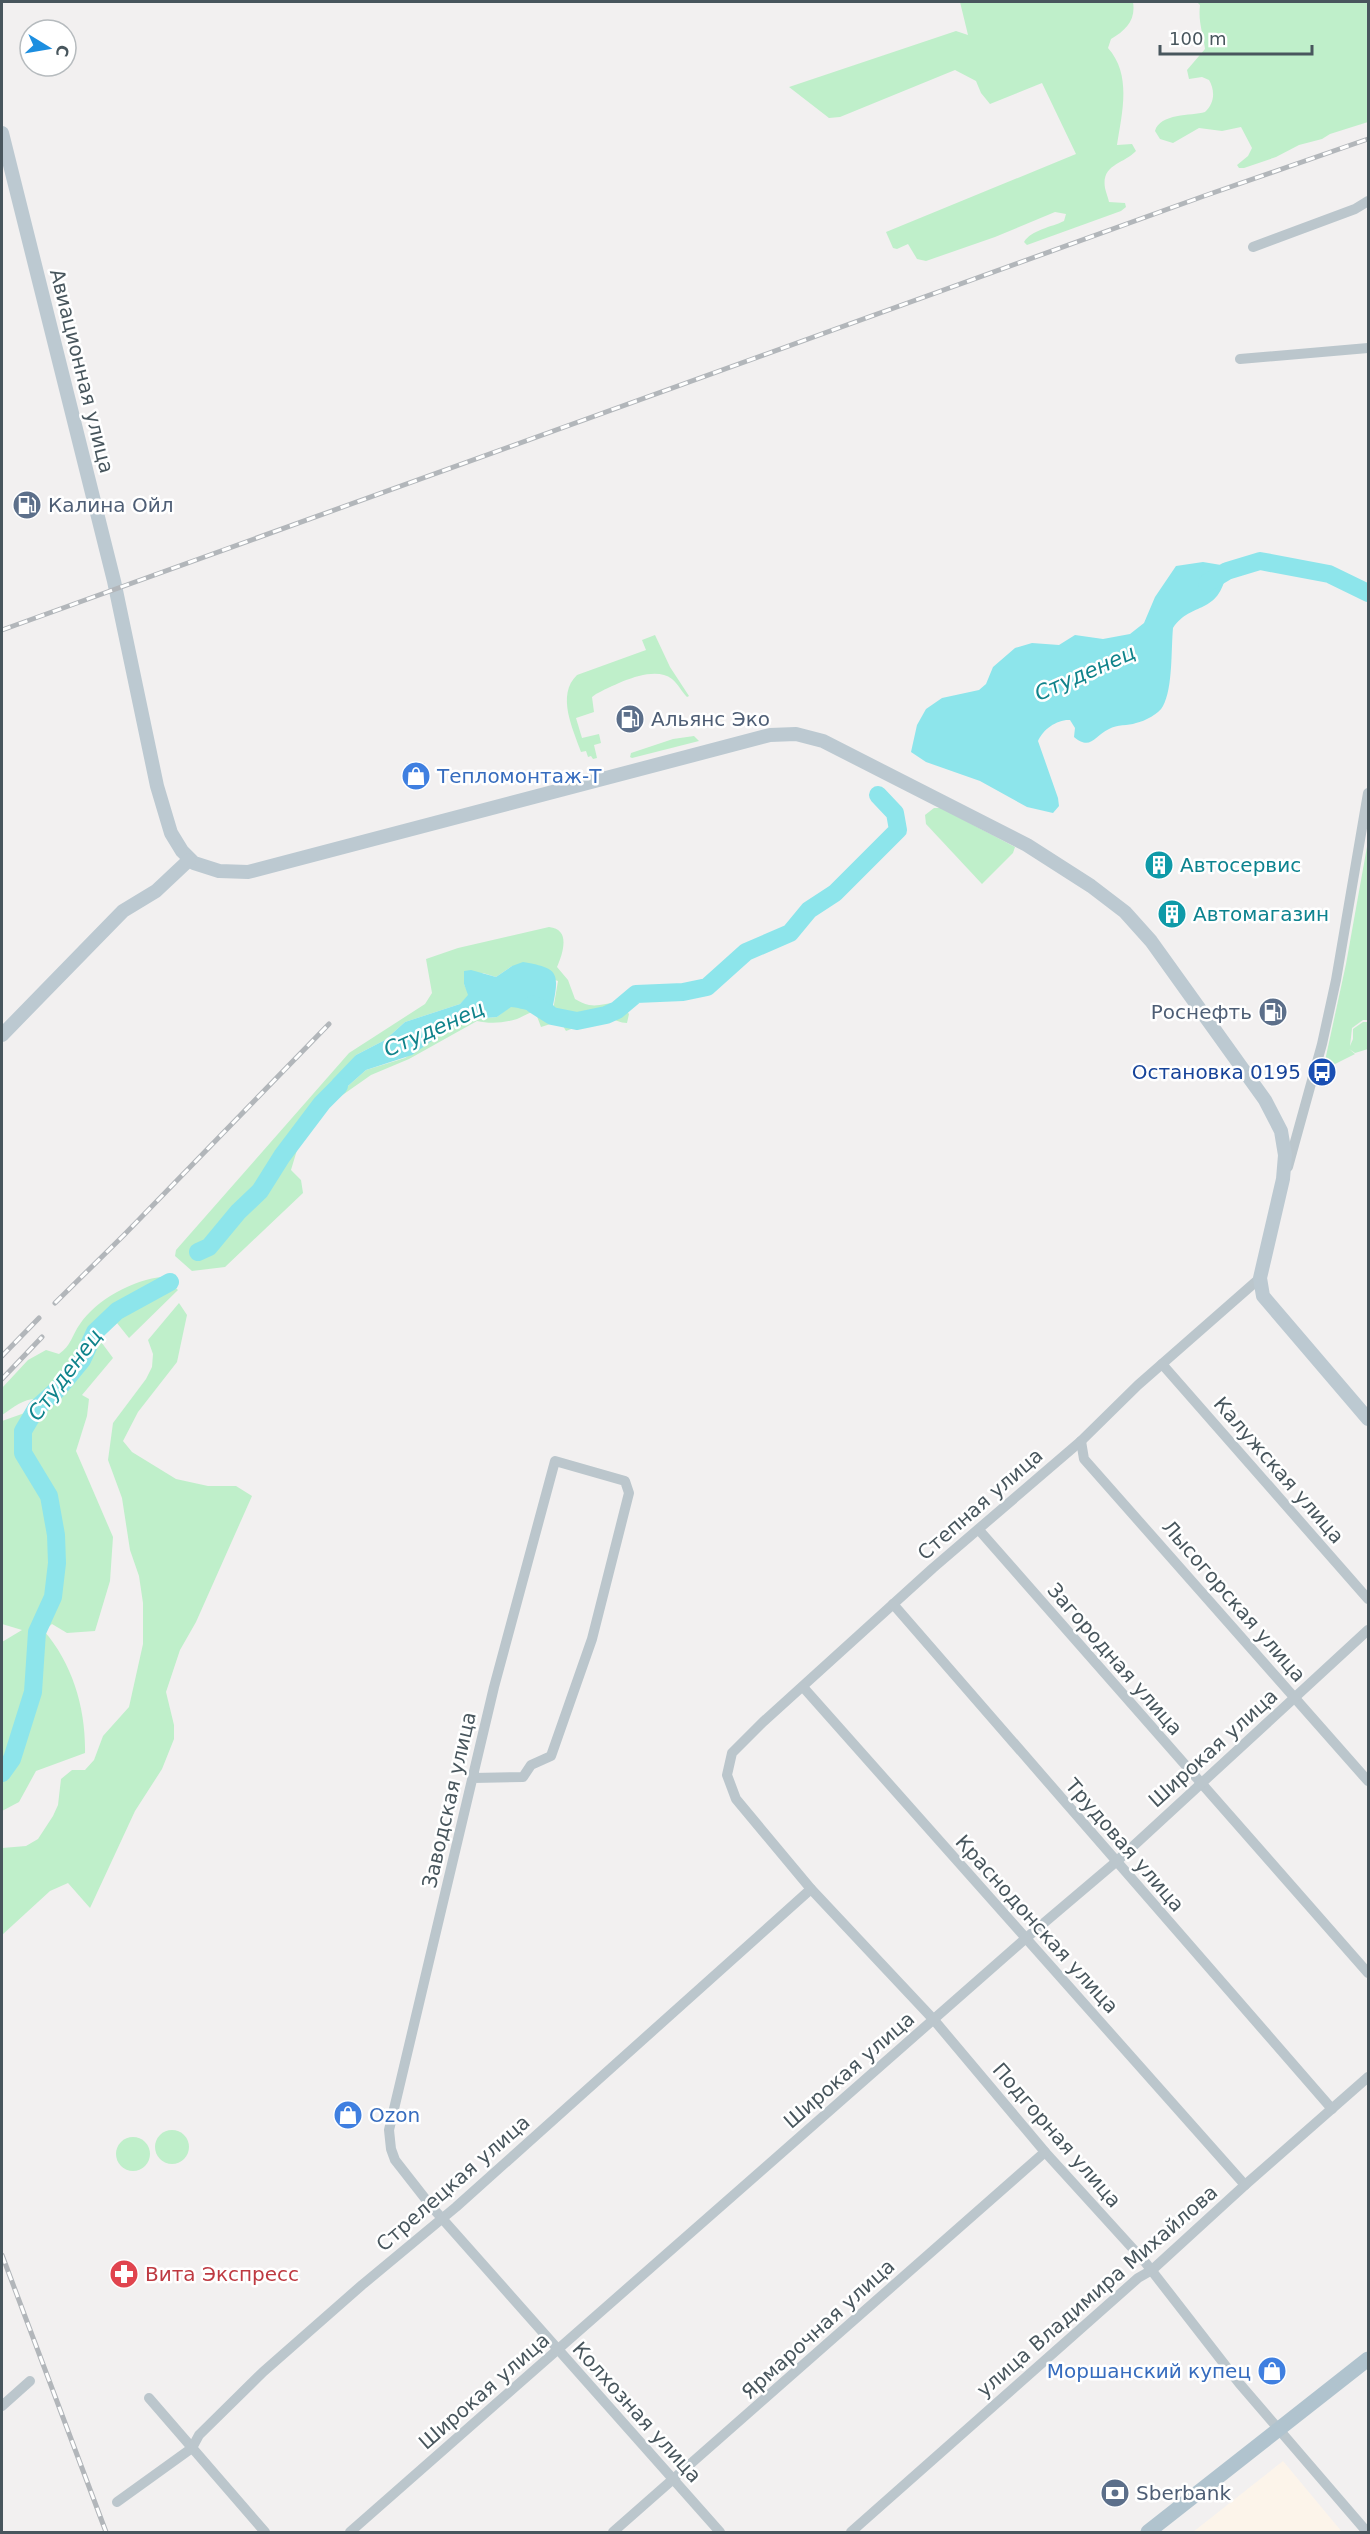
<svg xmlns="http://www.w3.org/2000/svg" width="1370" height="2534" viewBox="0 0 1370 2534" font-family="'DejaVu Sans',sans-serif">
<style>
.commercial{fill:#fcf4ea}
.green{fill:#bfefca;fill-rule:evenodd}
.water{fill:#8de5eb}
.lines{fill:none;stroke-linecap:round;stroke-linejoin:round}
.river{stroke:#8de5eb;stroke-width:18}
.street{stroke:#bbc6cc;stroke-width:10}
.secondary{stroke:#bcc9d1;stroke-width:14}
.primary{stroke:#b0c3ce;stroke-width:15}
.rail-casing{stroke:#b2b6ba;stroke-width:5}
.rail{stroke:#fff;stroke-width:3;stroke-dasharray:9;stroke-linecap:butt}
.labels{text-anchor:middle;stroke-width:5;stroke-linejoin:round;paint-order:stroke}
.street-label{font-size:20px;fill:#48565d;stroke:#fff}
.service-label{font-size:20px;fill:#4e5e75;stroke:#fff;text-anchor:start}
.shop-label{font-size:20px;fill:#366cbe;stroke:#fff;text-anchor:start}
.culture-label{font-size:20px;fill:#0d838f;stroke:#fff;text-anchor:start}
.transit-label{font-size:20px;fill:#164399;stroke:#fff;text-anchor:end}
.health-label{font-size:20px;fill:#be3a42;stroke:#fff;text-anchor:start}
.water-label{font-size:21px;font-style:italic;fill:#0f838b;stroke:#fff}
</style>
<rect width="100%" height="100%" fill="#f2f0f0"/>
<!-- commercial -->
<polygon class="commercial" points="1283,2461 1342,2532 1193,2532"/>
<!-- green -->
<g class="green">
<path d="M960,2H1133C1136,20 1126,30 1111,39L1108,48C1132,75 1122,112 1117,145L1132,144L1136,151C1124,164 1101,164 1105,188C1106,193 1108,197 1109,202L1125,203L1126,207L1121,211L1027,245L1024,242C1031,230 1052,227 1064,221L1066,214L1055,212L995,237L926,261L917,259L908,244L897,249L893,248L886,232L1076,154L1042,83L990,104L981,93L976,81L955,70L840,117L829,118L789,87L956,31L968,35Z"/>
<path d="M1197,2H1368V122L1330,134L1322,139L1299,145L1276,157L1244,168H1239L1237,165L1248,156L1252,148L1241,127L1222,131L1199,128L1173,143L1160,139L1155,131C1160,113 1191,116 1205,112C1215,103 1215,90 1209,80L1202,77L1189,79L1187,70L1205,49C1203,32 1198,23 1200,5Z"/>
<path d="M655,635L670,667L689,696L687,697C682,692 678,684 672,679C653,664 614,685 596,694L592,697L594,712L576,718L582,738L599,734L601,743L594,745L597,758L593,759L591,756L588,757L586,751L581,752C573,729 556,695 577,675L646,650L642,640Z"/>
<polygon points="694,736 699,741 632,758 630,757 631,753 673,739"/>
<polygon points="934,808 941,808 1015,847 1013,853 982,884 926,824 925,815"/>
<polygon points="1368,841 1368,1020 1363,1020 1352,1028 1350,1046 1353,1039 1353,1029 1363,1022 1368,1022 1368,1049 1355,1053 1349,1049 1355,1054 1323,1070 1346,964"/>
<path d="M549,927C571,929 563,953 557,967L568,980L575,999C579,1001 584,1004 589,1005C607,1008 615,994 629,1014L627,1023C620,1023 615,1019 608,1019C593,1019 580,1026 566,1031L560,1021L541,1027L535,1011C528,1013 524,1016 517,1019C504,1023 490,1024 477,1021L409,1059L371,1075L314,1115L297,1150L291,1170L301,1180L303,1193L225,1267L192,1271L175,1256L176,1250L349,1053L425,1004L432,993L426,959L458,948ZM512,966L558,981L552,1016L535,1010L511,1006L497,1017L461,1020L405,1058L366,1070L331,1101L356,1055L385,1040L405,1022L460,1004L469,995L464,984L483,973L496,977Z"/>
<path d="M163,1277L178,1290L129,1338L117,1323L99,1339L113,1358L82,1395L89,1399L87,1416L76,1451L113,1537L110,1581L95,1631L67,1633L52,1624L44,1631C73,1664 86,1710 85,1753L36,1771L19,1802L2,1811V1642L22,1630L2,1624V1421L36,1409L45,1400C27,1395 16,1406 2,1415V1388L28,1360L46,1350L59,1354C71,1346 72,1335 80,1324C96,1300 134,1279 163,1277Z"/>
<polygon points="179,1303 187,1315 177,1362 138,1412 123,1441 132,1452 176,1479 208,1486 236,1486 252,1496 196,1622 180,1650 166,1692 174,1725 174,1739 162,1769 135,1811 90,1908 68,1883 50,1891 2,1935 2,1848 26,1846 38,1839 53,1816 58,1805 61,1779 72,1770 85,1770 94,1760 103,1736 129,1707 143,1644 143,1603 139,1576 130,1550 122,1498 108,1460 113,1423 146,1379 152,1367 153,1354 148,1340"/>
<circle cx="172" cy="2147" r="17"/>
<circle cx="133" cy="2154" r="17"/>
</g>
<!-- water -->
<g class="water">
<path d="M1203,562L1221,565L1227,571C1218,617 1192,600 1173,628C1171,649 1173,688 1163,706C1159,714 1145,721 1136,723C1128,726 1117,724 1109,729C1094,736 1091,751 1074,737L1075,728L1070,720C1058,719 1043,729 1038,741L1058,798L1059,806L1053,813L1027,807L980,781L926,762L911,752L917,725L926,709L942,698L979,690L986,684L993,667L1015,648L1032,643L1059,645L1075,635L1103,639L1130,634L1144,623L1155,597L1176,566Z"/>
<path d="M523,962C557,968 560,971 553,1005L557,1009L556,1015C548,1016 522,1008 511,1007L497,1017L461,1020L412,1055L366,1070L331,1101L322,1103L323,1096L333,1079L356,1055L385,1040L405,1022L460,1004L468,995L464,984V971L471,970L496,977L512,966Z"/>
</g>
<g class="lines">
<!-- river -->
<g class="river">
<polyline points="1207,583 1227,571 1260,561 1329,574 1368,593"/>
<polyline points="533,1004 552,1016 577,1021 606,1015 617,1010 636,994 683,992 707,987 746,952 790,933 809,910 835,893 898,830 895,813 878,795"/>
<polyline points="198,1252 209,1247 238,1212 260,1191 282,1156 322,1103 339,1086"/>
<polyline points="2,1773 12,1759 33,1692 37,1632 53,1597 57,1563 56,1535 49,1496 23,1453 23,1431 36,1409 59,1388 82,1360 95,1332 117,1311 170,1282"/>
</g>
<!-- street -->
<g class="street">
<polyline points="1253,247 1355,209 1368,201"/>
<polyline points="1240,359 1368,348"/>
<polyline points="1288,1167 1322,1044 1336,980 1368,793"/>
<polyline points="1260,1278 1138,1385 1081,1441 933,1568 763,1722 732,1753 727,1775 736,1799 811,1889 934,2020 1045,2152 1145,2262 1239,2383 1367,2532"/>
<polyline points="1162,1364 1368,1599"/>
<polyline points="1081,1441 1084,1459 1368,1781"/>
<polyline points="979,1530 1368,1973"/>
<polyline points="893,1604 1332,2109"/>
<polyline points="803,1687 1245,2185"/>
<polyline points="473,1778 523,1777 531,1765 551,1756 592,1639 629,1493 625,1481 555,1461 494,1687 389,2130 391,2149 395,2160 431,2206 720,2532"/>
<polyline points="149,2398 265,2532"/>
<polyline points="2,2406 30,2381"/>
<polyline points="117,2502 192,2448 199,2435 263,2372 362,2285 456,2207 811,1889"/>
<polyline points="350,2532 1025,1939 1117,1861 1368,1630"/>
<polyline points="613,2532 1045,2152"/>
<polyline points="851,2532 1138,2278 1152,2270 1245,2185 1368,2077"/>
</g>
<!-- secondary -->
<g class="secondary">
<polyline points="2,133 114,581 157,786 171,833 182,851 194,863 219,871 248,872 770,735 796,734 823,741 1027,845 1091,886 1125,912 1151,941 1265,1100 1281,1131 1285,1155 1283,1179 1260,1278 1263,1296 1368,1419"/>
<polyline points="2,1035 123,911 156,891 189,860"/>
</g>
<!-- primary -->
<polyline class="primary" points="1148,2532 1368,2359"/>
<!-- rail casing -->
<g class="rail-casing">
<g id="rail">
<polyline points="2,630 1204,196 1368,139"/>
<polyline points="55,1303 124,1235 329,1024"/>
<polyline points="2,1356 39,1318"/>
<polyline points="2,1379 42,1337"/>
<polyline points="2,2255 106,2532"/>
</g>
</g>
<!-- rail -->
<use href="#rail" class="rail"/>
</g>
<!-- icons -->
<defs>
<g id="fuel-disc" transform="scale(1.5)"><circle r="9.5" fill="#5c6f8a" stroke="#fff"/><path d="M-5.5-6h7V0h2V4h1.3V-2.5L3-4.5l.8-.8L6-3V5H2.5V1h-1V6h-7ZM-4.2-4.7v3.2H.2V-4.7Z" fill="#fff"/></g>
<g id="shop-disc" transform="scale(1.5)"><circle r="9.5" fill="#3f7fe0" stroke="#fff"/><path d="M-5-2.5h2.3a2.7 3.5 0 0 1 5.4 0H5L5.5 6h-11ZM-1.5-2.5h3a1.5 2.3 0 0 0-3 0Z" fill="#fff"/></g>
<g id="building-disc" transform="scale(1.5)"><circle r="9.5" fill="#0f9aa8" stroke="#fff"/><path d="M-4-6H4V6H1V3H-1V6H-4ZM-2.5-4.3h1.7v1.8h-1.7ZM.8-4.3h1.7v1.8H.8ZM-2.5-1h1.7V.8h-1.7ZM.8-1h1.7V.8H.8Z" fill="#fff"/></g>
<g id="bus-disc" transform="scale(1.5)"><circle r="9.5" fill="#1a4fb4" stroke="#fff"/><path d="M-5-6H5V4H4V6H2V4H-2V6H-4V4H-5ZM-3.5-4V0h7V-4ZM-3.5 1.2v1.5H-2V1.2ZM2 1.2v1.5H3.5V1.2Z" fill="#fff"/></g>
<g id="pharmacy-disc" transform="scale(1.5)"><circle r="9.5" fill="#e0444e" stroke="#fff"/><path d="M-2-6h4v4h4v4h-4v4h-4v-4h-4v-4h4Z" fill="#fff"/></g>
<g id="bank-disc" transform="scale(1.5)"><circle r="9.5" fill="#5c6f8a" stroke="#fff"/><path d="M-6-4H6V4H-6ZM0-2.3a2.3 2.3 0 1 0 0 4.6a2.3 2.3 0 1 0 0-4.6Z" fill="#fff"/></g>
</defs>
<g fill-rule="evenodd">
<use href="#fuel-disc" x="27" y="505"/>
<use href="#fuel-disc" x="630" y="719"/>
<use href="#shop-disc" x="416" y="776"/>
<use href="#building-disc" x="1159" y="865"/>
<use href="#building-disc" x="1172" y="914"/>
<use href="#fuel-disc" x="1273" y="1012"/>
<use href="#bus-disc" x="1322" y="1072"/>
<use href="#shop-disc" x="348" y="2115"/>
<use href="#pharmacy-disc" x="124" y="2274"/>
<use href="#shop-disc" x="1272" y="2371"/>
<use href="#bank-disc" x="1115" y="2493"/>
</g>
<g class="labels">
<!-- street labels -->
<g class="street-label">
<text transform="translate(82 371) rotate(76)" y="7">Авиационная улица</text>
<text transform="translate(1279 1470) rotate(49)" y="7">Калужская улица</text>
<text transform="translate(980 1504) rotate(-41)" y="7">Степная улица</text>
<text transform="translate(1234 1601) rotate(49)" y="7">Лысогорская улица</text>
<text transform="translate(1115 1659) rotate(49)" y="7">Загородная улица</text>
<text transform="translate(1213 1748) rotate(-42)" y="7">Широкая улица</text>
<text transform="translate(449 1800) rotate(-77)" y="7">Заводская улица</text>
<text transform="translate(1125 1845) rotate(49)" y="7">Трудовая улица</text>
<text transform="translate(1037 1924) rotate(48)" y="7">Краснодонская улица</text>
<text transform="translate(849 2070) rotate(-41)" y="7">Широкая улица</text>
<text transform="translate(1057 2135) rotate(49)" y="7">Подгорная улица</text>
<text transform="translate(453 2183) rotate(-41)" y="7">Стрелецкая улица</text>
<text transform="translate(1097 2291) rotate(-41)" y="7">улица Владимира Михайлова</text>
<text transform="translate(818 2329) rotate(-42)" y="7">Ярмарочная улица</text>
<text transform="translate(484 2391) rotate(-41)" y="7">Широкая улица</text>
<text transform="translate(637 2412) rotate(48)" y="7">Колхозная улица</text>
</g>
<!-- service labels -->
<g class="service-label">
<text x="48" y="512">Калина Ойл</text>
<text x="651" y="726">Альянс Эко</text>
<text x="1252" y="1019" text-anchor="end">Роснефть</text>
<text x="1136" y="2500">Sberbank</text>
</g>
<!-- shop labels -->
<g class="shop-label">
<text x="437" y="783">Тепломонтаж-Т</text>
<text x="369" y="2122">Ozon</text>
<text x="1251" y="2378" text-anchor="end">Моршанский купец</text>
</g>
<!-- culture labels -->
<g class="culture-label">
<text x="1180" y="872">Автосервис</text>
<text x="1193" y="921">Автомагазин</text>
</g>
<!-- transit labels -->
<g class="transit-label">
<text x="1301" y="1079">Остановка 0195</text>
</g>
<!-- health labels -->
<g class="health-label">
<text x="145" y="2281">Вита Экспресс</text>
</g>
<!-- water labels -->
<g class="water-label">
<text transform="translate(1085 673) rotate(-24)" y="7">Студенец</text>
<text transform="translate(434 1029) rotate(-24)" y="7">Студенец</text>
<text transform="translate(65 1375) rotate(-53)" y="7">Студенец</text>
</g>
</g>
<!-- border -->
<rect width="1370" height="2534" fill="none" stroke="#48565d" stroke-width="6"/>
<!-- north arrow -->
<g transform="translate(48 48) rotate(101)"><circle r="28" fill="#ffffff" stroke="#b6bbbe" stroke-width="1.5"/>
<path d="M0-4.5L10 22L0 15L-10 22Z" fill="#1c8ee0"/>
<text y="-9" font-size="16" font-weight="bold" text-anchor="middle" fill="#48565d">С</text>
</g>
<!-- scale -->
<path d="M1160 45v9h152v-9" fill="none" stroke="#48565d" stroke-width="3"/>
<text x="1169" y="45" font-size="18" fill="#48565d" stroke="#ffffff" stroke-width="4.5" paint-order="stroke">100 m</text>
</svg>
